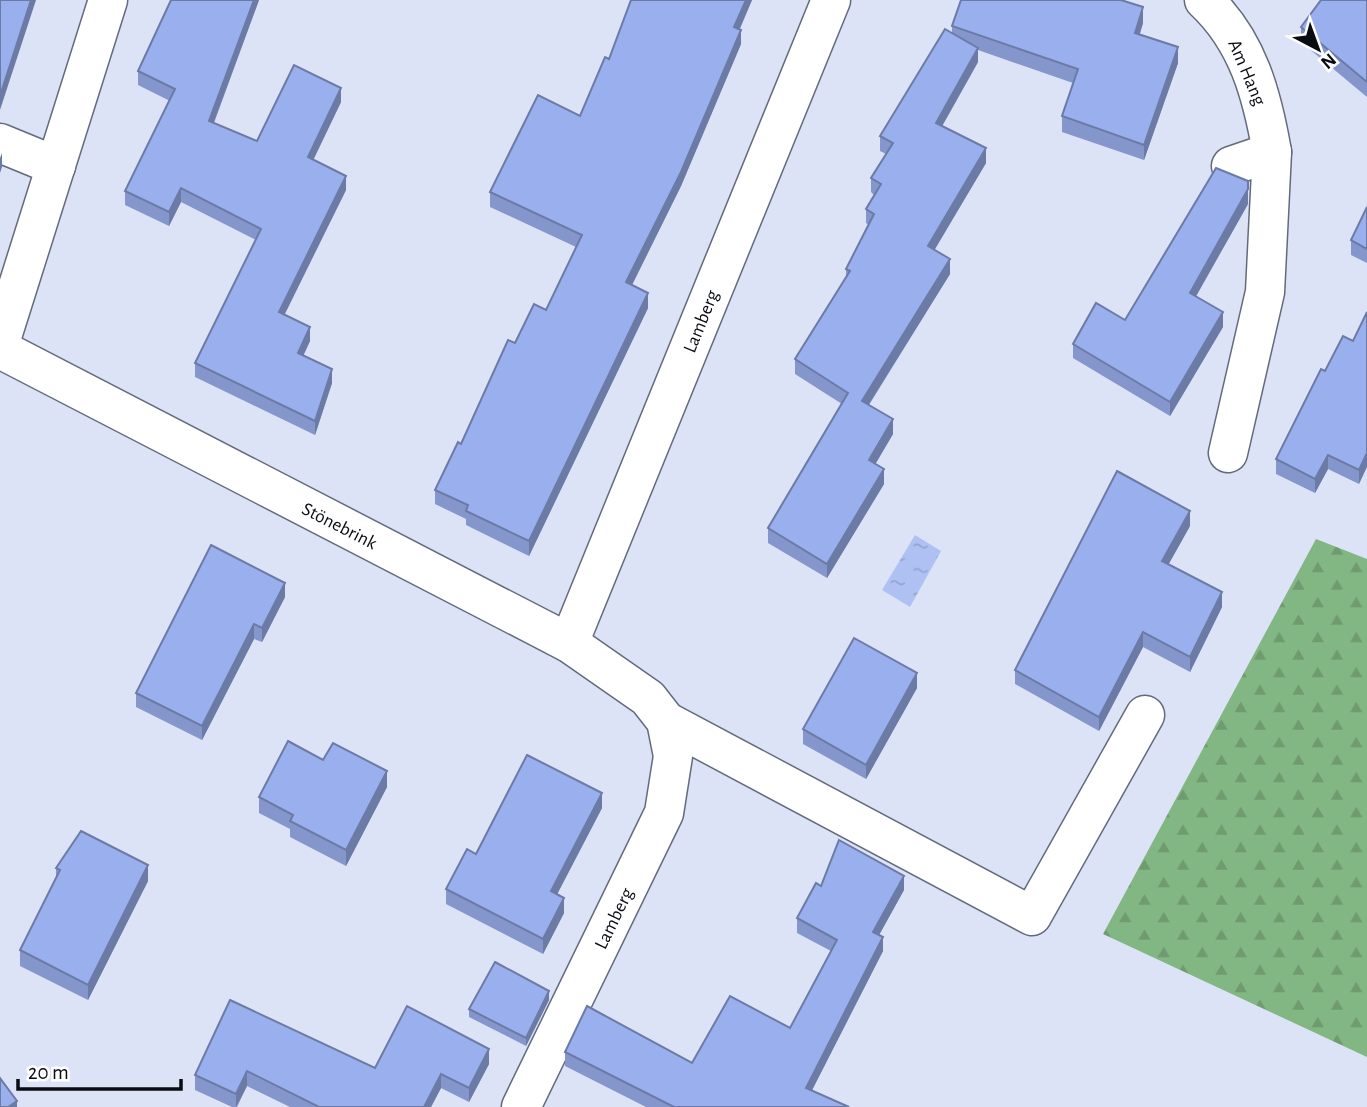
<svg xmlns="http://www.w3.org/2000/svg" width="1367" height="1107" viewBox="0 0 1367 1107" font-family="'Alegreya Sans',sans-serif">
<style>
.forest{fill:url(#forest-firs)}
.water{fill:url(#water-ripples)}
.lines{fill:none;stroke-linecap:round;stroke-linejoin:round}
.minor-casing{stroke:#636a7b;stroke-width:41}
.minor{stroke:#fff;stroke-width:38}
.wall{fill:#8496cc}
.shaded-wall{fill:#6c7aa6}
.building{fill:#9aafed;stroke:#6c7aa6;stroke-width:2}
.labels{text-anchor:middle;stroke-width:5;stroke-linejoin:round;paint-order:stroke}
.street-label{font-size:19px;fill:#090c12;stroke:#fff}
</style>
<defs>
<pattern id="forest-firs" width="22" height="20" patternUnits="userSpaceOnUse" patternTransform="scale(1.75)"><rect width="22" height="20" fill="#82b682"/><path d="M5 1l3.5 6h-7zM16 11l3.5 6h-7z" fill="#6f9b6f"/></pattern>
<pattern id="water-ripples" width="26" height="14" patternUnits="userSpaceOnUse" patternTransform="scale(1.75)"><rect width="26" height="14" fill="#afc1f3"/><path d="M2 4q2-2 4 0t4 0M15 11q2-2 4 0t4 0" fill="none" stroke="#95a5cf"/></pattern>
</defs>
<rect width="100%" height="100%" fill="#dce3f7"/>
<!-- forest -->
<polygon class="forest" points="1316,539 1367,559 1367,1057 1103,934"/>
<!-- water -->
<polygon class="water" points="915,535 941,551 910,607 882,590"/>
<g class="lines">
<!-- minor casing -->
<g class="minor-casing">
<g id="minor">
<path d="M1204,0C1248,41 1262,95 1272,152L1231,166"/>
<polyline points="0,143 56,166"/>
<polyline points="0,343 108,0"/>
<polyline points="0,349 569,643 648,698 666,721 673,756 664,813 521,1107"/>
<polyline points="1228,453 1265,292 1272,152"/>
<polyline points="569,643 831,0"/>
<polyline points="666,721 1032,916 1145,715"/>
</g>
</g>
<!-- minor -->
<use href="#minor" class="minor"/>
</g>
<!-- wall -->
<g class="wall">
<polygon points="171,0 259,0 214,123 257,141 341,102 313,160 346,190 284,314 310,341 303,356 332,383 315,435 195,377 195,363 256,240 181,202 169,226 125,205 125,191 170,101 138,85 138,71"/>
<polygon points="752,0 740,29 741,44 681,186 632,285 648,308 529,556 466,525 466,519 435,504 435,490 515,343 546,310 576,247 490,207 490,192 580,116 609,59"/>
<polygon points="1367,0 1367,97 1301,42 1301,27"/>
<polygon points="1143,23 1140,34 1178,63 1144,160 1062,132 1062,116 1073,83 978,50 978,62 942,126 986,163 934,250 950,274 869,405 893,434 875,464 884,484 827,578 768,543 768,528 842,404 795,374 795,359 846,276 846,269 869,225 866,223 866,209 874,195 871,192 871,178 886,154 880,151 880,136 952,33 952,26"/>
<polygon points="1248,204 1196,296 1223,327 1170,416 1073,358 1073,344 1125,320"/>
<polygon points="1367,207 1367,263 1351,255 1351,240"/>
<polygon points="1367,312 1359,484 1328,469 1315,493 1276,474 1276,459 1325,371 1353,341"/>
<polygon points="1190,526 1168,565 1222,607 1190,672 1143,647 1099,731 1015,684 1015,670"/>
<polygon points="285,597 262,642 254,639 202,740 136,707 136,693"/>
<polygon points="917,688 866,779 803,744 803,729"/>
<polygon points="323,760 387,787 346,866 290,837 290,829 259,813 259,797"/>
<polygon points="602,808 557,894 564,913 543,954 446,904 446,889 476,854"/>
<polygon points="56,868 148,881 88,1000 20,966 20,950 56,878"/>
<polygon points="821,886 904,890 879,935 883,951 812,1090 849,1107 646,1107 565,1066 565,1052 692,1063 790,1028 831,951 797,933 797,918"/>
<polygon points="230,1000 375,1068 489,1064 469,1102 441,1088 431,1107 290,1107 247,1086 237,1107 232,1107 195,1090 195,1075"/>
<polygon points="549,1000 526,1046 469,1017 469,1009"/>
</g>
<!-- shaded-wall -->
<g class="shaded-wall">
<polygon points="31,0 36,0 0,110 0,96"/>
<polygon points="254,0 259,0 209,135 209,121"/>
<polygon points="746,0 752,0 734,41 734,27"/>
<polygon points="1143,7 1143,23 1135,48 1135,33"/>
<polygon points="741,30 741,44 681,186 626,297 626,282"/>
<polygon points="1178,47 1178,63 1144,160 1144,145"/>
<polygon points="978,48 978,62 936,137 936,123"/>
<polygon points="341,88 341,102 308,171 308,157"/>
<polygon points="986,148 986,163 928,261 928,246"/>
<polygon points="2,153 2,167 0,173 0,158"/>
<polygon points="346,176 346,190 279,326 279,312"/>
<polygon points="1248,181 1248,204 1190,307 1190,293"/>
<polygon points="181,188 181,202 169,226 169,212"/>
<polygon points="950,259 950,274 862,415 862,401"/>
<polygon points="648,293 648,308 529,556 529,541"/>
<polygon points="1223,312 1223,327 1170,416 1170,402"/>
<polygon points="310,327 310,341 298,367 298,353"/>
<polygon points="332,369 332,383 315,435 315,421"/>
<polygon points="893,419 893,434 869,475 869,460"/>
<polygon points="1367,453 1367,467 1359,484 1359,470"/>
<polygon points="1328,455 1328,469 1315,493 1315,479"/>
<polygon points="884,469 884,484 827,578 827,564"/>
<polygon points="1190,511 1190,526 1162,576 1162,561"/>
<polygon points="285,583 285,597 262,642 262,628"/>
<polygon points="1222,592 1222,607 1190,672 1190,657"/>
<polygon points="254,624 254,639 202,740 202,726"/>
<polygon points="1143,632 1143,647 1099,731 1099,717"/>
<polygon points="917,673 917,688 866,779 866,765"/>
<polygon points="387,771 387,787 346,866 346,850"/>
<polygon points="602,793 602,808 551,906 551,891"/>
<polygon points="148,865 148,881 88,1000 88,985"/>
<polygon points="904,876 904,890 873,946 873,932"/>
<polygon points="564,898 564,913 543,954 543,939"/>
<polygon points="883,937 883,951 806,1102 806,1088"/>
<polygon points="549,991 549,1000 526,1046 526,1038"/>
<polygon points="489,1049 489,1064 469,1102 469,1088"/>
<polygon points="247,1071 247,1086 236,1107 236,1094"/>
<polygon points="441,1074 441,1088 431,1107 424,1107"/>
<polygon points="17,1101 17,1107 8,1107"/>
</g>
<!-- building -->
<g class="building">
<polygon points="0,0 31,0 0,96"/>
<polygon points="171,0 254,0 209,121 257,141 294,65 341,88 308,157 346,176 279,312 310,327 298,353 332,369 315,421 195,363 261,229 181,188 169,212 125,191 175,89 138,71"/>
<polygon points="631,0 746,0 734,27 741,30 681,172 626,282 648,293 529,541 466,511 468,505 435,490 458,442 461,444 508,340 515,343 534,304 546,310 582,235 490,192 538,95 580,116 605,57 609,59"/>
<polygon points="961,0 1121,0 1143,7 1135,33 1178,47 1144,145 1062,116 1078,69 952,26"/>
<polygon points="1321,0 1367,0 1367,82 1301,27"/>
<polygon points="945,29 978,48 936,123 986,148 928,246 950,259 862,401 893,419 869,460 884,469 827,564 768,528 848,393 795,359 850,271 846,269 874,214 866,209 881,184 871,178 893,143 880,136"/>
<polygon points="1216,168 1248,181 1248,189 1190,293 1223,312 1170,402 1073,344 1096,303 1125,320"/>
<polygon points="1367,207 1367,249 1351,240"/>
<polygon points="1367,312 1367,453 1359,470 1328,455 1315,479 1276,459 1321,369 1325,371 1343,336 1353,341"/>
<polygon points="1117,471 1190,511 1162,561 1222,592 1190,657 1143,632 1099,717 1015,670"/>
<polygon points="211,545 285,583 262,628 254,624 202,726 136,693"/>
<polygon points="854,638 917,673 866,765 803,729"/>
<polygon points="288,741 323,760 333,743 387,771 346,850 290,821 293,815 259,797"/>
<polygon points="527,755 602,793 551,891 564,898 543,939 446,889 467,849 476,854"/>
<polygon points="81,831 148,865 88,985 20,950 60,870 56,868"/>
<polygon points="839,840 904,876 873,932 883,937 806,1088 849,1107 674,1107 565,1052 587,1006 692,1063 730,996 790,1028 837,940 797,918 816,883 821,886"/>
<polygon points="495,962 549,991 526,1038 469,1009"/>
<polygon points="230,1000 375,1068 407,1006 489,1049 469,1088 441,1074 424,1107 319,1107 247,1071 236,1094 195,1075"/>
<polygon points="0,1078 17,1101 8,1107 0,1107"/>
</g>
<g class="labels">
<!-- street labels -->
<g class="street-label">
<text transform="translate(1248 72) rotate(67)" y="7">Am Hang</text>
<text transform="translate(700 321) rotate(-68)" y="7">Lamberg</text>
<text transform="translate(340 525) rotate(27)" y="7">Stönebrink</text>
<text transform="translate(613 918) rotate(-64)" y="7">Lamberg</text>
</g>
</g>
<!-- north arrow -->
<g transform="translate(1318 49) rotate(139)" stroke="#ffffff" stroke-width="5" paint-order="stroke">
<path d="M0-5L12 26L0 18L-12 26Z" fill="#090c12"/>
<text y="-10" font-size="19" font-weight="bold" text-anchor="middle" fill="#090c12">N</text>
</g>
<!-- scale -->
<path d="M18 1079v10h163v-10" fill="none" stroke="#090c12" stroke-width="3.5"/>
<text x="28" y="1079" font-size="21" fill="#090c12" stroke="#ffffff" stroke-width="5" paint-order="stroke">20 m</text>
</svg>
